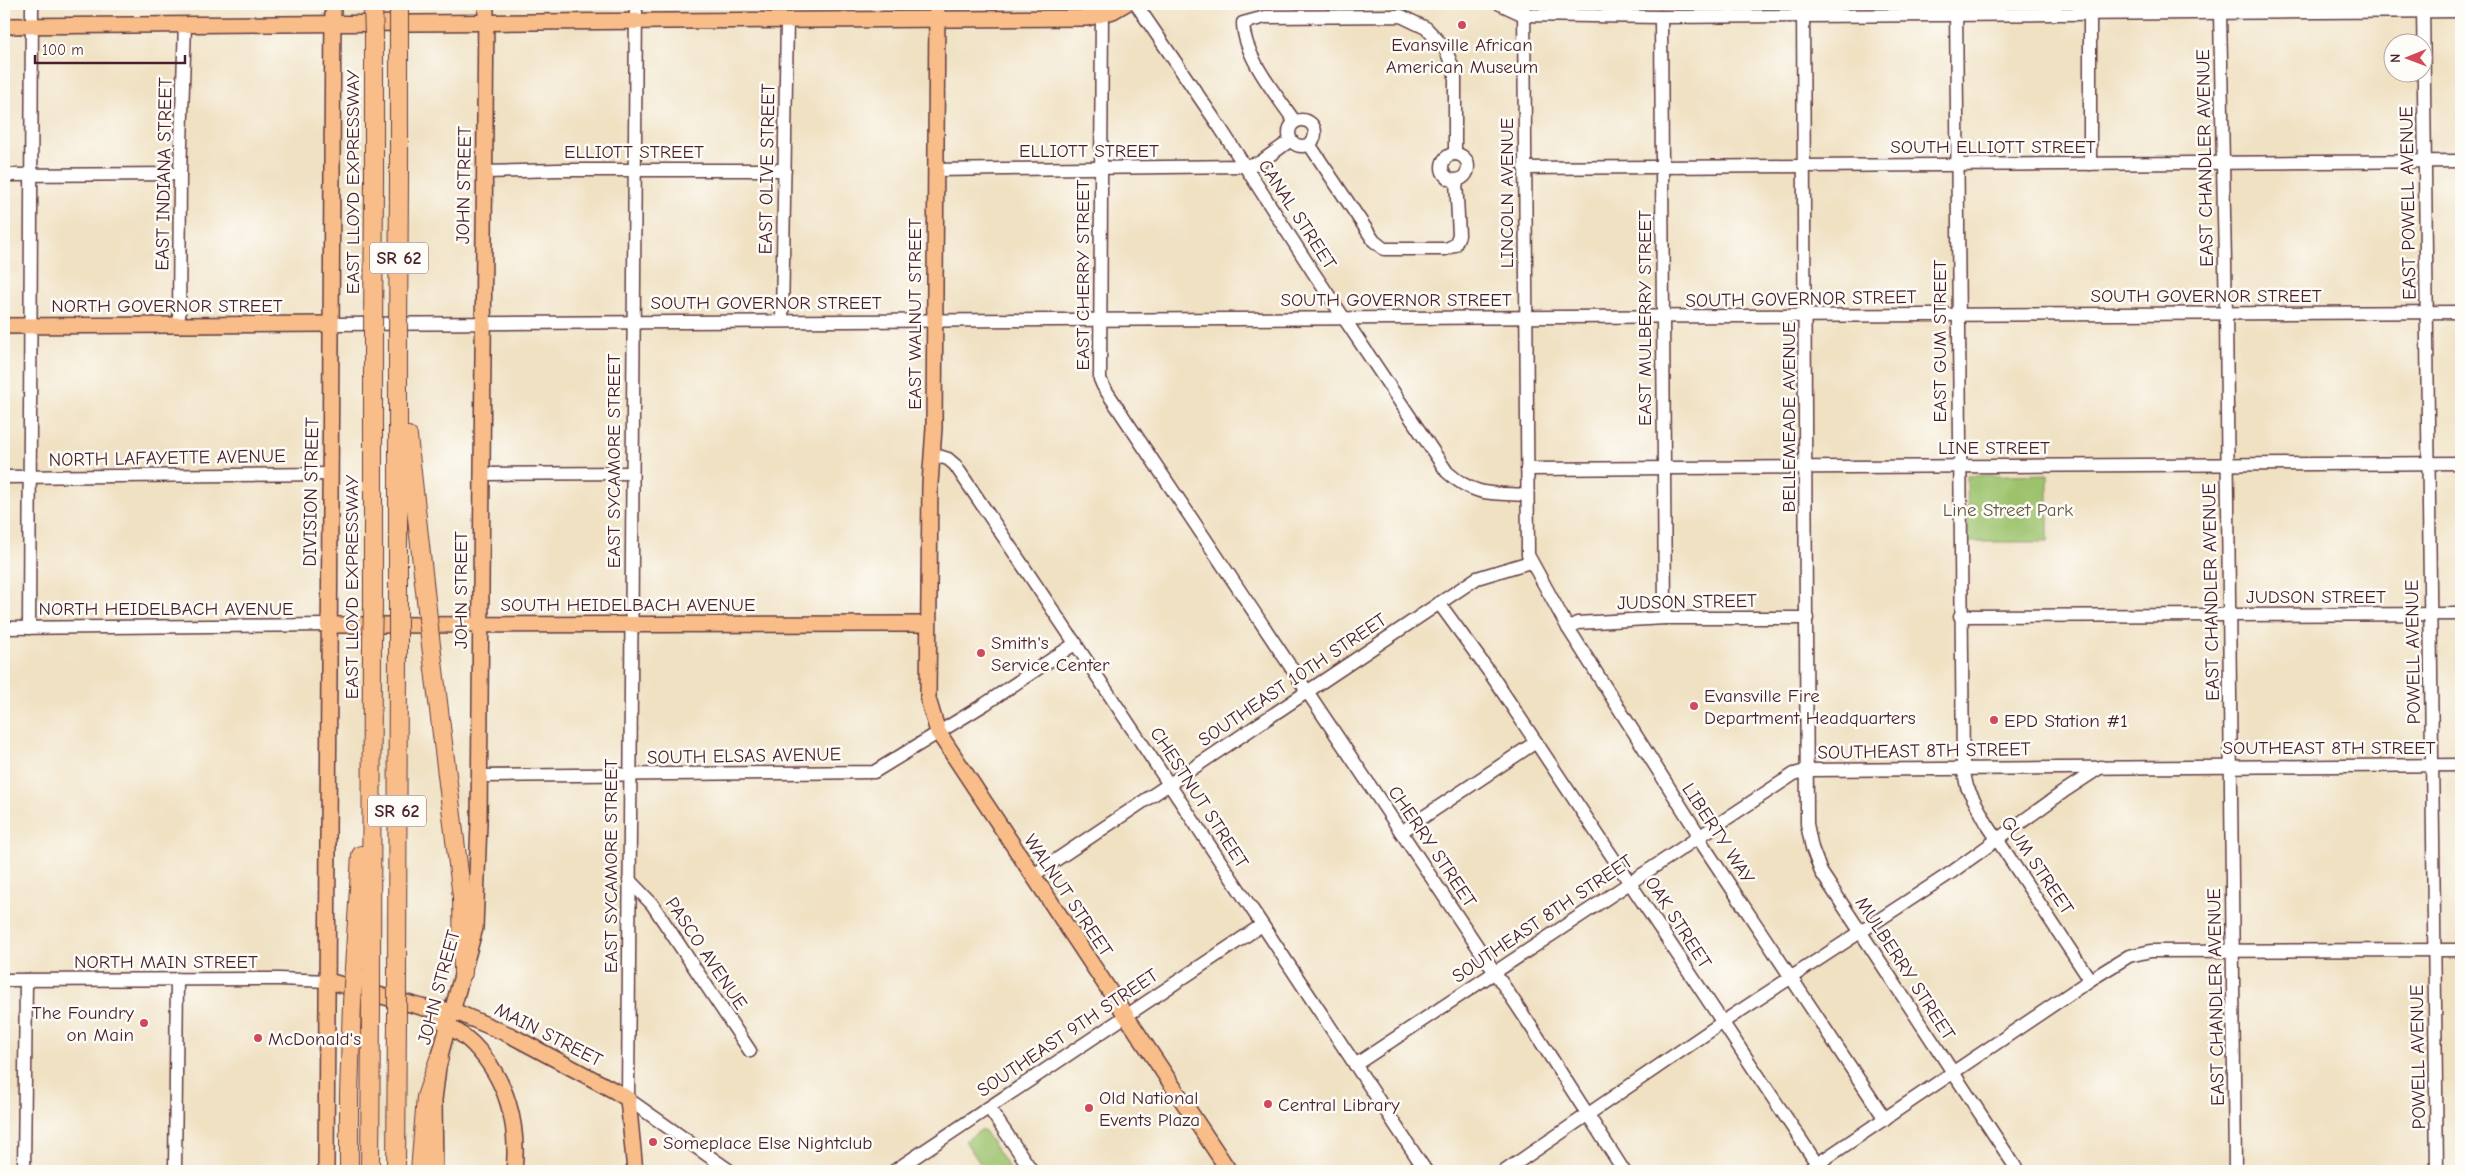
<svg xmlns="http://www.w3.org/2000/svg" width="2465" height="1175" viewBox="0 0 2465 1175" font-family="'Comic Neue',sans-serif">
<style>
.green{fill:#9cc26c;stroke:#73704c}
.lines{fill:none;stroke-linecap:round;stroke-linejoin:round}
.minor-casing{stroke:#633c42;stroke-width:15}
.major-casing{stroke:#633c42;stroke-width:18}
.highway-casing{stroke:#633c42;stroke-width:20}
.minor{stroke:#fff;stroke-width:12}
.major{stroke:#f8bd88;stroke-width:15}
.highway{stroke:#f8bd88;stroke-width:18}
.highway-bridge-casing{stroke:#633c42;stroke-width:20;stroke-linecap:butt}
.highway-bridge{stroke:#f8bd88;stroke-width:18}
.poi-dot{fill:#d1495b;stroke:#fdfcf7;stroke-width:2}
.labels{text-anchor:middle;stroke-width:5;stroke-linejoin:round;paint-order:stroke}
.shield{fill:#fdfcf7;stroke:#806168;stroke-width:1}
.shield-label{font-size:18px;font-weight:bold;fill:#4a1f2b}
.poi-label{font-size:19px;fill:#4a1f2b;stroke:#fdfcf7;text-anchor:start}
.street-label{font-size:19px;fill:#4a1f2b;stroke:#fdfcf7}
.park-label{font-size:19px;fill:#675842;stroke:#fdfcf7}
</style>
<rect width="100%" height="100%" fill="#fdfcf7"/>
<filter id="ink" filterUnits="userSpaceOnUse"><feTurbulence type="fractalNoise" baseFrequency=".02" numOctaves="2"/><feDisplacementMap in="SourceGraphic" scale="10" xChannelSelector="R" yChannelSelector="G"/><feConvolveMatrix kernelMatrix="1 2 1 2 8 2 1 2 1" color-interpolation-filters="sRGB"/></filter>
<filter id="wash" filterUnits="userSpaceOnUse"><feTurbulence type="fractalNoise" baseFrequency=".0096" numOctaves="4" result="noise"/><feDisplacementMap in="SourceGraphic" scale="20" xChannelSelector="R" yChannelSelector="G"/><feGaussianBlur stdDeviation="1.12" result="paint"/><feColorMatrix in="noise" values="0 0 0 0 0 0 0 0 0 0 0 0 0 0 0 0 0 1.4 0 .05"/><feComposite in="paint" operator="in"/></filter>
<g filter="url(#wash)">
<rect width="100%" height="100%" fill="#f0e1c3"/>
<!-- green -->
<g class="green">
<polygon points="2048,474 2048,542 1968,542 1967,476"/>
<polygon points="981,1130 985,1132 1011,1171 985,1171 965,1141"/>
</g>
</g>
<g filter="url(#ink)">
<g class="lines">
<!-- minor casing -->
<g class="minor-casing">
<g id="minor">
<polyline points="636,4 628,1099 730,1171"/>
<polyline points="1102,4 1100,379 1103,386 1534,1031 1624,1171"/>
<path d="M1136,4L1221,129L1313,272L1447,472C1475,497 1492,493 1527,495"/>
<polyline points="1500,4 1524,15 1661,17 2461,11"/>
<polyline points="1524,4 1528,555 1568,628 1699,835 1699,839 1885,1119"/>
<polyline points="1803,4 1807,824 1812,848 1821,872 2018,1171"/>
<polyline points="1956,4 1963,768 1967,787 1987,824 2090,980"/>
<polyline points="2423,4 2437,1171"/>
<polyline points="2090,13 2090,164"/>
<polyline points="2220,13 2226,314 2235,1171"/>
<polyline points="1661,17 1665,618"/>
<circle cx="1302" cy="133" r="13"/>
<path d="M1295,122C1276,94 1244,57 1243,23L1265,17L1401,16L1426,28L1445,48L1455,73V154"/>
<polyline points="1309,144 1374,241 1384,249 1446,249 1455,245 1459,235 1456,181"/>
<circle cx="1455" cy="167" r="13"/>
<polyline points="1524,168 2461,161"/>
<polyline points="935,170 1243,166 1259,163 1291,140"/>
<polyline points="484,172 558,170 785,170"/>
<polyline points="4,175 180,174"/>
<polyline points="782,320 787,19"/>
<polyline points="331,324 2461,312"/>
<polyline points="179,325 180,174 185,24"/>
<path d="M932,454L948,459L955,465C1114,699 1269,936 1426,1171"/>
<polyline points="1527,469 2461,463"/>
<polyline points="481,474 632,473"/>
<polyline points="4,477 331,474"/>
<polyline points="1439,603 1490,673 1817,1164"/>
<polyline points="1960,616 2461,614"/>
<polyline points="4,628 328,625"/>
<polyline points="29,628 32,4"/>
<polyline points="1568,628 1577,623 1665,618 1807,618"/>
<polyline points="479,776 874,772 985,704 1076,643"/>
<polyline points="1401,832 1536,742"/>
<polyline points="1032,876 1477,578 1530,562"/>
<polyline points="629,880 652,904 750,1051"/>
<polyline points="4,980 279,979 328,981"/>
<polyline points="1355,1065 1794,774 1809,770 2461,765"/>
<polyline points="989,1108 1032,1171"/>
<polyline points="24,1171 26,980"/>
<polyline points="175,1171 177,979"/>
<polyline points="894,1171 1262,925"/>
<polyline points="1505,1171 1723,1022 1952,872 2066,790 2101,767"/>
<polyline points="1807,1171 2090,980 2129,956 2151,951 2461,950"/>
</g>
</g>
<!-- major casing -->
<g class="major-casing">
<g id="major">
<polyline points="937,4 934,428 930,484 928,699 938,732 1229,1171"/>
<polyline points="4,26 1087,18 1113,11 1125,4"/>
<polyline points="4,326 331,324"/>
<polyline points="328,625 927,624"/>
<polyline points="328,981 425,1008 454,1011 512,1036 615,1091 628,1099 635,1171"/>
<path d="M442,1021C453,1029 464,1035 473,1044C507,1079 519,1124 514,1171"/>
<polyline points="326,1171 333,4"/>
<polyline points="435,1171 434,1100 439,1059 475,928 479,823 486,4"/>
</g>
</g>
<!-- highway casing -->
<g class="highway-casing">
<g id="highway">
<polyline points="374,35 374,181"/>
<polyline points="399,180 399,34"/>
<polyline points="408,436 427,609"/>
<polyline points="373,608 373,336"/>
<polyline points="398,608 398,336"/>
<polyline points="430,637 462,897 463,973"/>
<polyline points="354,968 361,855"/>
<polyline points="371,973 372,641"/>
<polyline points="397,980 398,642"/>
<polyline points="349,1171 349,1095 352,1003"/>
<polyline points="370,1171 371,1008"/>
<polyline points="396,1171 397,1016"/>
<polyline points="420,1171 426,1097 439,1059"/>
</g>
</g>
<!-- minor -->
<use href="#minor" class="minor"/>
<!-- major -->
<use href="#major" class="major"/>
<!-- highway -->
<use href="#highway" class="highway"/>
<!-- highway-bridge casing -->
<g class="highway-bridge-casing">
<g id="highway-bridge">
<polyline points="399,6 399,34"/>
<polyline points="373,7 374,35"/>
<polyline points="373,336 374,181"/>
<polyline points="398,336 399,180"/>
<polyline points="427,609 430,637"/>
<polyline points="372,641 373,608"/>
<polyline points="398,642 398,608"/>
<polyline points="352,1003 354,968"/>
<polyline points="371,1008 371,973"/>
<polyline points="397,1016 397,980"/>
</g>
</g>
<!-- highway-bridge -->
<use href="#highway-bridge" class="highway-bridge"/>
</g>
</g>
<!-- markers -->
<g class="poi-dot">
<circle cx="1462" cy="25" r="5"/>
<circle cx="981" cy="653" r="5"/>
<circle cx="1694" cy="706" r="5"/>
<circle cx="1994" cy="720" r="5"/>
<circle cx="144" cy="1023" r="5"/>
<circle cx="258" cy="1038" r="5"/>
<circle cx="1268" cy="1104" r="5"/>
<circle cx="1089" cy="1108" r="5"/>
<circle cx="653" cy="1142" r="5"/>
</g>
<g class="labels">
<!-- shield labels -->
<g class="shield">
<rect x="370" y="242.5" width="58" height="31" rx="4"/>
<rect x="368" y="795.5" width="58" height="31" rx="4"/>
</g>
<g class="shield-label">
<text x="399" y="264">SR 62</text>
<text x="397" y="817">SR 62</text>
</g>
<!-- poi labels -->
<g class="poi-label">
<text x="1462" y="51" text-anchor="middle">Evansville African<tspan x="1462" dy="22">American Museum</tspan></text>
<text x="991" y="649">Smith's<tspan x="991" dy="22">Service Center</tspan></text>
<text x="1704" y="702">Evansville Fire<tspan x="1704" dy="22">Department Headquarters</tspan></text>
<text x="2004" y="727">EPD Station #1</text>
<text x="134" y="1019" text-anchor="end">The Foundry<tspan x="134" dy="22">on Main</tspan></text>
<text x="268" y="1045">McDonald's</text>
<text x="1099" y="1104">Old National<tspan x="1099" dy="22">Events Plaza</tspan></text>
<text x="1278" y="1111">Central Library</text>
<text x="663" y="1149">Someplace Else Nightclub</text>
</g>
<!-- street labels -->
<g class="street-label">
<text x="1993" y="153">SOUTH ELLIOTT STREET</text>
<text x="1089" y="157">ELLIOTT STREET</text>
<text x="634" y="158">ELLIOTT STREET</text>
<text transform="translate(2204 158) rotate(-91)" y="7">EAST CHANDLER AVENUE</text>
<text transform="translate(766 169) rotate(-89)" y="7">EAST OLIVE STREET</text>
<text transform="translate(163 174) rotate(-89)" y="7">EAST INDIANA STREET</text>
<text transform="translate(352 182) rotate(-90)" y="7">EAST LLOYD EXPRESSWAY</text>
<text transform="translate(463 185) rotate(-89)" y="7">JOHN STREET</text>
<text transform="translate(1506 193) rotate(-90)" y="7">LINCOLN AVENUE</text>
<text transform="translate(2407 203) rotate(-91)" y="7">EAST POWELL AVENUE</text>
<text transform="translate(1298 214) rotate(57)" y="7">CANAL STREET</text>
<text transform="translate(1082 275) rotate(-90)" y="7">EAST CHERRY STREET</text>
<text x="2206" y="302">SOUTH GOVERNOR STREET</text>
<text transform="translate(1801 298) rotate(-1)" y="7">SOUTH GOVERNOR STREET</text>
<text x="1396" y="306">SOUTH GOVERNOR STREET</text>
<text x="766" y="309">SOUTH GOVERNOR STREET</text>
<text x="167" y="312">NORTH GOVERNOR STREET</text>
<text transform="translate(914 314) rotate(-90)" y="7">EAST WALNUT STREET</text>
<text transform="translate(1644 318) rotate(-90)" y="7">EAST MULBERRY STREET</text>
<text transform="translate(1939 341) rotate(-90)" y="7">EAST GUM STREET</text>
<text transform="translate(1788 417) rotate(-90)" y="7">BELLEMEADE AVENUE</text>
<text x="1994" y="454">LINE STREET</text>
<text transform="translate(167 457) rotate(-1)" y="7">NORTH LAFAYETTE AVENUE</text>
<text transform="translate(613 461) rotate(-90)" y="7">EAST SYCAMORE STREET</text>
<text transform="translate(310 492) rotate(-89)" y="7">DIVISION STREET</text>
<text transform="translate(351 587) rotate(-90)" y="7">EAST LLOYD EXPRESSWAY</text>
<text transform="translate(460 590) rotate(-90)" y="7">JOHN STREET</text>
<text transform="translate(2210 592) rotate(-91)" y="7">EAST CHANDLER AVENUE</text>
<text x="2316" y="603">JUDSON STREET</text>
<text transform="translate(1687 601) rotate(-1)" y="7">JUDSON STREET</text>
<text x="628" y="611">SOUTH HEIDELBACH AVENUE</text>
<text x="166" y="615">NORTH HEIDELBACH AVENUE</text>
<text transform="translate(2412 652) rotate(-91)" y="7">POWELL AVENUE</text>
<text transform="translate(1292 679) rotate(-34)" y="7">SOUTHEAST 10TH STREET</text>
<text x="2329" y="754">SOUTHEAST 8TH STREET</text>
<text transform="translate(1924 750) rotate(-1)" y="7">SOUTHEAST 8TH STREET</text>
<text transform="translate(744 755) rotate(-1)" y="7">SOUTH ELSAS AVENUE</text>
<text transform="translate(1200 797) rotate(57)" y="7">CHESTNUT STREET</text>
<text transform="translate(1719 833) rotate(57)" y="7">LIBERTY WAY</text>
<text transform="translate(1433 846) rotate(56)" y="7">CHERRY STREET</text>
<text transform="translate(2038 865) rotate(56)" y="7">GUM STREET</text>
<text transform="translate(610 866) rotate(-90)" y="7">EAST SYCAMORE STREET</text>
<text transform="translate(1069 895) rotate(56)" y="7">WALNUT STREET</text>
<text transform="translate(1542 918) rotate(-34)" y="7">SOUTHEAST 8TH STREET</text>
<text transform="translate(1679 922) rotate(57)" y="7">OAK STREET</text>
<text transform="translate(707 953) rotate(56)" y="7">PASCO AVENUE</text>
<text x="166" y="968">NORTH MAIN STREET</text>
<text transform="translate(1906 968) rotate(57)" y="7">MULBERRY STREET</text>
<text transform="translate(438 987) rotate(-75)" y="7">JOHN STREET</text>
<text transform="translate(2215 997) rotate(-91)" y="7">EAST CHANDLER AVENUE</text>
<text transform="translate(1067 1032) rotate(-34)" y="7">SOUTHEAST 9TH STREET</text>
<text transform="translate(549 1034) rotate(27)" y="7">MAIN STREET</text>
<text transform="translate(2417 1057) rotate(-91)" y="7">POWELL AVENUE</text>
</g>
<!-- park labels -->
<g class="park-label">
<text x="2008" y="516">Line Street Park</text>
</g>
</g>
<!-- margin -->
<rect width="2465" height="1175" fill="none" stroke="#fdfcf7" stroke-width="20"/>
<!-- north arrow -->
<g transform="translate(2408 58) rotate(269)"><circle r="24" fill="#fdfcf7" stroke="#b5a4a5"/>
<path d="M0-4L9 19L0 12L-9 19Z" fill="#d1495b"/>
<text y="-8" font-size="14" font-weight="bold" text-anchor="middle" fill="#4a1f2b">N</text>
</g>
<!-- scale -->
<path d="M35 55v8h150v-8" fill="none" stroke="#4a1f2b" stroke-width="2.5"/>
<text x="42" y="55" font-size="15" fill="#4a1f2b" stroke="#fdfcf7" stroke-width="4" paint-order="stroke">100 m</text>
</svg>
